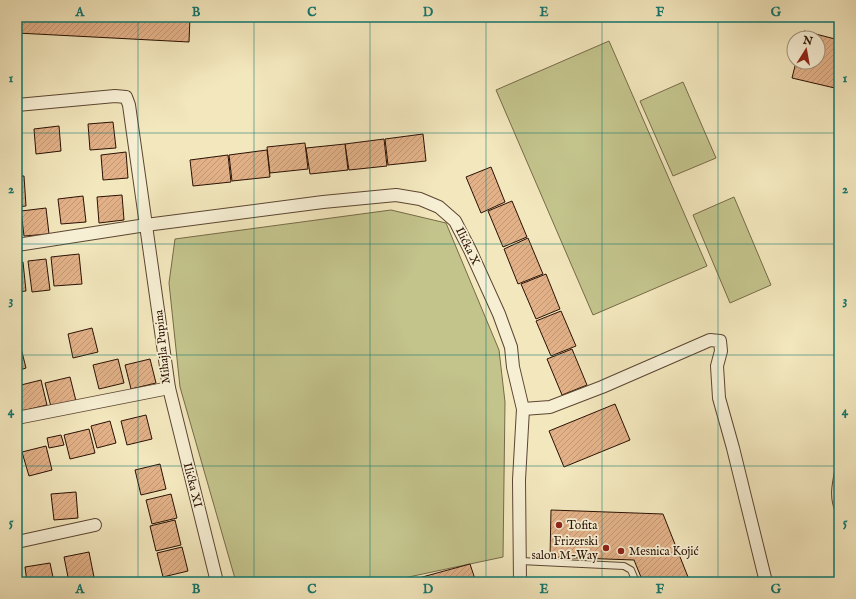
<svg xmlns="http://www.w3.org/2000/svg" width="856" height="599" viewBox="0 0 856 599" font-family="'IM FELL English',serif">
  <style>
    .green { fill: #c3c38c; stroke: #766a48 }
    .building { fill: url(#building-hatch); stroke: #2a1103 }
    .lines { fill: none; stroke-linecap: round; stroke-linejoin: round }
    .lane-casing { stroke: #5c4632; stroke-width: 8 }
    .street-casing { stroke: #5c4632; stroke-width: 14 }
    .lane { stroke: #f7efd4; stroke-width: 6 }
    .street { stroke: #f7efd4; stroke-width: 12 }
    .grid { fill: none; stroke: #0f766e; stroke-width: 1; stroke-opacity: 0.55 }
    .poi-dot { fill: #8f2418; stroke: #f7efd4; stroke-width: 1.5 }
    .labels { text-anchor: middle; stroke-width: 3.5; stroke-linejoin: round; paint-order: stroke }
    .street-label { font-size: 12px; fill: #2a1103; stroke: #f7efd4 }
    .poi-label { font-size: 12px; fill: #2a1103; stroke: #f7efd4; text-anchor: start }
    .neatline { fill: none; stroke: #0f766e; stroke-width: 1.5 }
    .grid-label { font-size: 13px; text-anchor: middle; font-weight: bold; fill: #0f766e }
  </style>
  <defs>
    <pattern id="building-hatch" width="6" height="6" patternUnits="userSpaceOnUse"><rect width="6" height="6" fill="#e2b188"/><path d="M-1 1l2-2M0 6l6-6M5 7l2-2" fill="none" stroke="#c29774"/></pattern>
  </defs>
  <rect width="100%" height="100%" fill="#f3e7bd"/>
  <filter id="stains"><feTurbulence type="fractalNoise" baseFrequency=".005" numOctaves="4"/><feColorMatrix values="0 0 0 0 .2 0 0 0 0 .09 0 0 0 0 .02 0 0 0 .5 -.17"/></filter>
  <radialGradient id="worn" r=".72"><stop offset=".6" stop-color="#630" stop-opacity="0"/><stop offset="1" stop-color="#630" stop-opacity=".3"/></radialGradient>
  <!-- green -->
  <g class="green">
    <path d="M609 41 707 266 593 315 496 90Z"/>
    <path d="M683 82 716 158 673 176 640 101Z"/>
    <path d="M734 197 771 285 730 303 693 215Z"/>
    <path d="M391 210 446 223 499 350 505 402 503 557 385 582H236L180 387 169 283 175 239Z"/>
  </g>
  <!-- building -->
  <g class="building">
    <path d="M17 17H190L189 42 17 33Z"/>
    <path d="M804 31 839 40V89L792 78 796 62H818V38H802Z"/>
    <path d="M113 122 116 148 90 150 88 124Z"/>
    <path d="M59 126 61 151 36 154 34 129Z"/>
    <path d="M423 134 426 161 388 165 385 139Z"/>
    <path d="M384 139 387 166 349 170 345 144Z"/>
    <path d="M305 143 308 169 270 173 267 147Z"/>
    <path d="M345 144 348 170 310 174 306 148Z"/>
    <path d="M267 150 270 177 232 181 229 155Z"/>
    <path d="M126 152 128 178 103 180 101 155Z"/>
    <path d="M228 155 231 182 193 186 190 160Z"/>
    <path d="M491 167 505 202 481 213 466 177Z"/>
    <path d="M17 176H24L26 206 17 207Z"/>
    <path d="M122 195 124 220 99 223 97 197Z"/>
    <path d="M83 196 86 222 61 224 58 199Z"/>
    <path d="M512 201 527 237 503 247 488 211Z"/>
    <path d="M46 208 49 234 24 236 21 211Z"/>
    <path d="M528 238 543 274 518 284 504 249Z"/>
    <path d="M79 254 82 284 54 286 51 257Z"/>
    <path d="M46 259 50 290 32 292 28 261Z"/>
    <path d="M17 262H23L26 291 17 292Z"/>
    <path d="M546 274 560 309 536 319 521 284Z"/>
    <path d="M561 311 576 346 551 356 536 321Z"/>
    <path d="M92 328 98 352 73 358 68 334Z"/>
    <path d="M20 344 26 368 17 371V345Z"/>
    <path d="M572 349 587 385 562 395 547 359Z"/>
    <path d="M118 359 124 383 99 389 93 365Z"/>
    <path d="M150 359 156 383 131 389 125 365Z"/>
    <path d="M70 377 76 401 51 407 45 383Z"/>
    <path d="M41 380 47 405 22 411 17 392V386Z"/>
    <path d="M615 404 630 440 564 467 549 431Z"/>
    <path d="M146 415 152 439 127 445 121 421Z"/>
    <path d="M110 421 116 443 97 448 91 426Z"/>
    <path d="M89 429 95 453 70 459 64 435Z"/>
    <path d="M61 435 64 445 49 448 47 438Z"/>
    <path d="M17 442 22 462 17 463Z"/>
    <path d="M46 446 52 470 29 476 22 452Z"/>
    <path d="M160 464 166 489 141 495 135 470Z"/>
    <path d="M76 492 78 518 54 520 51 494Z"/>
    <path d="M171 494 177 518 152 524 146 500Z"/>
    <path d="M551 510 663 514 690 582H643L634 560 550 557Z"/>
    <path d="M175 520 181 545 156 551 150 526Z"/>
    <path d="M182 547 188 571 163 577 157 553Z"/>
    <path d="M89 552 94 577 69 582 64 557Z"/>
    <path d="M50 563 54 582H27L25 567Z"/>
    <path d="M470 564 476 582H404Z"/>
    <path d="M17 569H18L21 582H17Z"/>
  </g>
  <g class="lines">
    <!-- lane casing -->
    <g class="lane-casing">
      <g id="lane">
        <path d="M839 467C836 482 832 497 839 511"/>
        <path d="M520 561 624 566 631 570 636 582"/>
      </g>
    </g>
    <!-- street casing -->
    <g class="street-casing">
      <g id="street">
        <path d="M17 105 115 96 126 97 129 105 169 388 217 582"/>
        <path d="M17 245 146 225 323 202 396 195 420 199 439 207 455 221 470 250 499 314 511 347 513 367 523 409 519 480 520 582"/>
        <path d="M523 409 550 407 602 387 710 340 720 341 721 351 717 366 719 398 733 448 766 582"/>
        <path d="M17 418 169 388"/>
        <path d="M17 542 95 525"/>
      </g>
    </g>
    <!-- lane -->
    <use href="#lane" class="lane"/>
    <!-- street -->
    <use href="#street" class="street"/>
  </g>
  <!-- grid -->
  <path class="grid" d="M138 17V582M254 17V582M370 17V582M486 17V582M602 17V582M718 17V582M17 133H839M17 244H839M17 355H839M17 466H839"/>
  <!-- markers -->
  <g class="poi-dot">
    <circle cx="559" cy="525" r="4"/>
    <circle cx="606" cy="548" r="4"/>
    <circle cx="621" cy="551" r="4"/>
  </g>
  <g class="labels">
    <!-- street labels -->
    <g class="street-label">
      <text transform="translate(468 246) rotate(64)" y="4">Ilićka X</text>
      <text transform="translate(162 347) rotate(-96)" y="4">Mihajla Pupina</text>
      <text transform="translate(193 485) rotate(76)" y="4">Ilićka XI</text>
    </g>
    <!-- poi labels -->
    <g class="poi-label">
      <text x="567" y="529">Tofita</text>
      <text x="598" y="545" text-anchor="end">Frizerski<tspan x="598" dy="14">salon M-Way</tspan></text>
      <text x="629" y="555">Mesnica Kojić</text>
    </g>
  </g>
  <!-- margin -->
  <rect width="856" height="599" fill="none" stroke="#f3e7bd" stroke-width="44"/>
  <!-- north arrow -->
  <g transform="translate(806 50) rotate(11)"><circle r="19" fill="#f7efd4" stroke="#a59680"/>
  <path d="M0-3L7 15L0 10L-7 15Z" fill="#8f2418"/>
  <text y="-6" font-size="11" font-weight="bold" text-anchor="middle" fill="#2a1103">N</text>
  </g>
  <rect x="22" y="22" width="812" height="555" class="neatline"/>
  <g class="grid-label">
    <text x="80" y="16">A</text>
    <text x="196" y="16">B</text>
    <text x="312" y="16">C</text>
    <text x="428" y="16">D</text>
    <text x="544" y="16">E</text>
    <text x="660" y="16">F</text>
    <text x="776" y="16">G</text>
    <text x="11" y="82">1</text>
    <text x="845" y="82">1</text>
    <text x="11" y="193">2</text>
    <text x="845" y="193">2</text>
    <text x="11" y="304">3</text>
    <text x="845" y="304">3</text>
    <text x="11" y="415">4</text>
    <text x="845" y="415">4</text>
    <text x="11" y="526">5</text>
    <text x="845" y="526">5</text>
    <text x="80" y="593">A</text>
    <text x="196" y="593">B</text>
    <text x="312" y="593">C</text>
    <text x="428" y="593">D</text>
    <text x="544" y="593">E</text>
    <text x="660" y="593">F</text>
    <text x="776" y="593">G</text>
  </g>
  <rect width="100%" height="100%" filter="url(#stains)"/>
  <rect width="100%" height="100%" fill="url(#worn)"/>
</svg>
